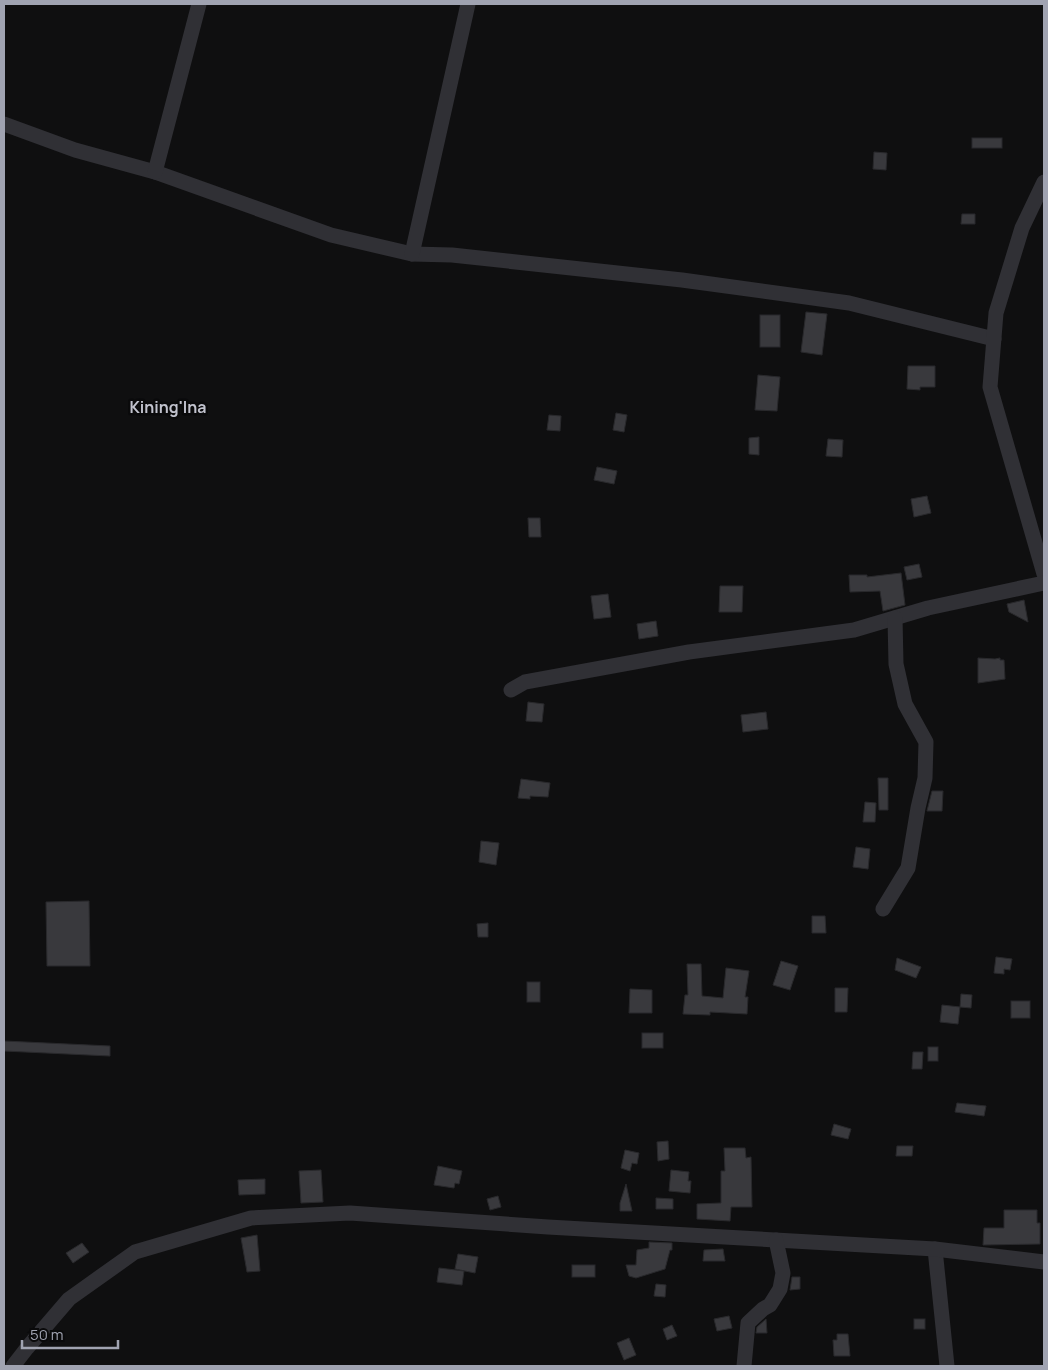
<svg xmlns="http://www.w3.org/2000/svg" width="1048" height="1370" viewBox="0 0 1048 1370" font-family="Manrope,sans-serif">
  <style>
    .building { fill: #39393d; stroke: #29292c }
    .lines { fill: none; stroke-linecap: round; stroke-linejoin: round }
    .minor { stroke: #303035; stroke-width: 15 }
    .labels { text-anchor: middle; stroke-width: 5; stroke-linejoin: round; paint-order: stroke }
    .quarter-label { font-size: 16px; font-weight: bold; fill: #c1c2cd; stroke: #0a0a0b }
  </style>
  <rect width="100%" height="100%" fill="#0f0f10"/>
  <!-- building -->
  <g class="building">
    <rect x="972" y="138" width="30" height="10"/>
    <path d="M874 152 887 153 886 170 873 169Z"/>
    <path d="M962 214H975V224H961Z"/>
    <path d="M806 312 827 314 822 355 801 352Z"/>
    <rect x="760" y="315" width="20" height="32"/>
    <path d="M908 366H935V387H920V390L907 389Z"/>
    <path d="M758 375 780 377 777 411 755 410Z"/>
    <path d="M616 413 627 415 624 432 613 430Z"/>
    <path d="M549 415 561 416 560 431 547 430Z"/>
    <path d="M759 437V455L749 454V438Z"/>
    <path d="M828 439 843 440 842 457 826 456Z"/>
    <path d="M597 467 617 471 614 484 594 480Z"/>
    <path d="M927 496 931 513 914 517 911 499Z"/>
    <path d="M528 518H540L541 537H529Z"/>
    <path d="M919 564 922 577 907 580 904 567Z"/>
    <path d="M901 573 905 605 883 611 880 591 850 592 849 575H867V577Z"/>
    <path d="M720 586H743L742 612H719Z"/>
    <path d="M608 594 611 617 594 619 591 596Z"/>
    <path d="M1024 600 1028 622 1009 612 1007 604Z"/>
    <path d="M656 621 658 636 639 639 637 624Z"/>
    <path d="M978 658 995 659 1000 658V660H1004L1005 679 978 683Z"/>
    <path d="M528 702 544 704 542 722 526 721Z"/>
    <path d="M766 712 768 729 743 732 741 715Z"/>
    <path d="M878 778H888V810H879Z"/>
    <path d="M521 779 550 783 548 797 530 796V799L518 798Z"/>
    <path d="M932 791H943L942 811H927Z"/>
    <path d="M865 802 876 803 875 822H863Z"/>
    <path d="M481 841 499 843 496 865 479 862Z"/>
    <path d="M856 847 870 849 868 869 853 867Z"/>
    <path d="M89 901 90 966H47L46 902Z"/>
    <path d="M812 916H825L826 933H812Z"/>
    <path d="M488 923V937H478L477 924Z"/>
    <path d="M996 957 1012 959 1010 970 1004 969V974L994 973Z"/>
    <path d="M897 958 921 967 916 978 895 970Z"/>
    <path d="M781 961 798 966 790 990 773 985Z"/>
    <path d="M687 964H701L702 996 723 998 726 968 749 971 745 997H748L747 1014 710 1012V1015L683 1014 685 995H688Z"/>
    <rect x="527" y="982" width="13" height="20"/>
    <path d="M835 988H848L847 1012H835Z"/>
    <path d="M630 989 652 990V1013H629Z"/>
    <path d="M961 994 972 995 971 1008 960 1007Z"/>
    <rect x="1011" y="1001" width="19" height="17"/>
    <path d="M942 1005 960 1007 958 1024 940 1022Z"/>
    <rect x="642" y="1033" width="21" height="15"/>
    <path d="M4 1041 110 1046V1056L4 1051Z"/>
    <rect x="928" y="1047" width="10" height="14"/>
    <path d="M913 1052H923L922 1069H912Z"/>
    <path d="M957 1103 986 1106 984 1116 955 1112Z"/>
    <path d="M834 1124 851 1129 848 1139 831 1135Z"/>
    <path d="M668 1141 669 1159 658 1161 657 1142Z"/>
    <path d="M897 1146H913L912 1156H896Z"/>
    <path d="M724 1148H745L746 1158 751 1157 752 1207H731L730 1221 697 1219V1204L721 1203V1171H725Z"/>
    <path d="M625 1150 639 1153 637 1164 632 1163 630 1171 621 1168Z"/>
    <path d="M438 1166 462 1171 459 1184 455 1183 454 1188 434 1185Z"/>
    <path d="M321 1170 323 1202 301 1203 299 1171Z"/>
    <path d="M671 1170 689 1172 688 1181H691L690 1193 669 1191Z"/>
    <path d="M265 1179V1194L239 1195 238 1180Z"/>
    <path d="M626 1184 632 1211H620V1203Z"/>
    <path d="M498 1196 501 1207 490 1210 487 1199Z"/>
    <path d="M656 1198 673 1199V1209H656Z"/>
    <path d="M1004 1210H1037V1223H1040V1244L983 1245 984 1228H1004Z"/>
    <path d="M257 1235 260 1271 247 1272 241 1238Z"/>
    <path d="M649 1242 672 1243V1250H670L665 1269 636 1278 629 1276 626 1265H636L637 1250 649 1248Z"/>
    <path d="M82 1243 89 1252 73 1263 66 1253Z"/>
    <path d="M723 1249 725 1261H703L704 1250Z"/>
    <path d="M458 1254 478 1257 475 1273 455 1269Z"/>
    <rect x="572" y="1265" width="23" height="12"/>
    <path d="M439 1268 464 1271 462 1285 437 1282Z"/>
    <path d="M792 1277H800V1289L790 1290Z"/>
    <path d="M656 1284 666 1285 665 1297 654 1296Z"/>
    <path d="M729 1316 732 1328 717 1331 714 1319Z"/>
    <path d="M766 1319 767 1333H756L757 1327Z"/>
    <rect x="914" y="1319" width="11" height="10"/>
    <path d="M672 1325 677 1336 667 1340 663 1329Z"/>
    <path d="M837 1334H848L850 1356H834L833 1340H837Z"/>
    <path d="M629 1338 636 1355 624 1360 617 1343Z"/>
  </g>
  <g class="lines">
    <!-- minor -->
    <g class="minor">
      <path d="M4 124 75 150 155 172 331 235 412 254 452 255 682 280 849 303 994 339"/>
      <path d="M155 172 199 4"/>
      <path d="M1044 182 1022 228 996 313 990 387 1044 574"/>
      <path d="M412 254 468 4"/>
      <path d="M511 690 525 682 689 652 854 630 928 608 1044 583"/>
      <path d="M883 909 908 868 918 808 925 778 926 742 905 704 896 664 895 618"/>
      <path d="M935 1249 947 1366"/>
      <path d="M13 1366 27 1348 69 1299 135 1252 251 1218 350 1213 548 1227 935 1249 1044 1262"/>
      <path d="M744 1366 748 1323 763 1309 770 1305 780 1289 783 1273 776 1240"/>
    </g>
  </g>
  <g class="labels">
    <!-- quarter labels -->
    <g class="quarter-label">
      <text x="168" y="413">Kining'Ina</text>
    </g>
  </g>
  <!-- border -->
  <rect width="1048" height="1370" fill="none" stroke="#a0a3b1" stroke-width="10"/>
  <!-- scale -->
  <path d="M22 1340v8h96v-8" fill="none" stroke="#a0a3b1" stroke-width="2.5"/>
  <text x="30" y="1340" font-size="15" fill="#a0a3b1" stroke="#0a0a0b" stroke-width="4" paint-order="stroke">50 m</text>
</svg>
